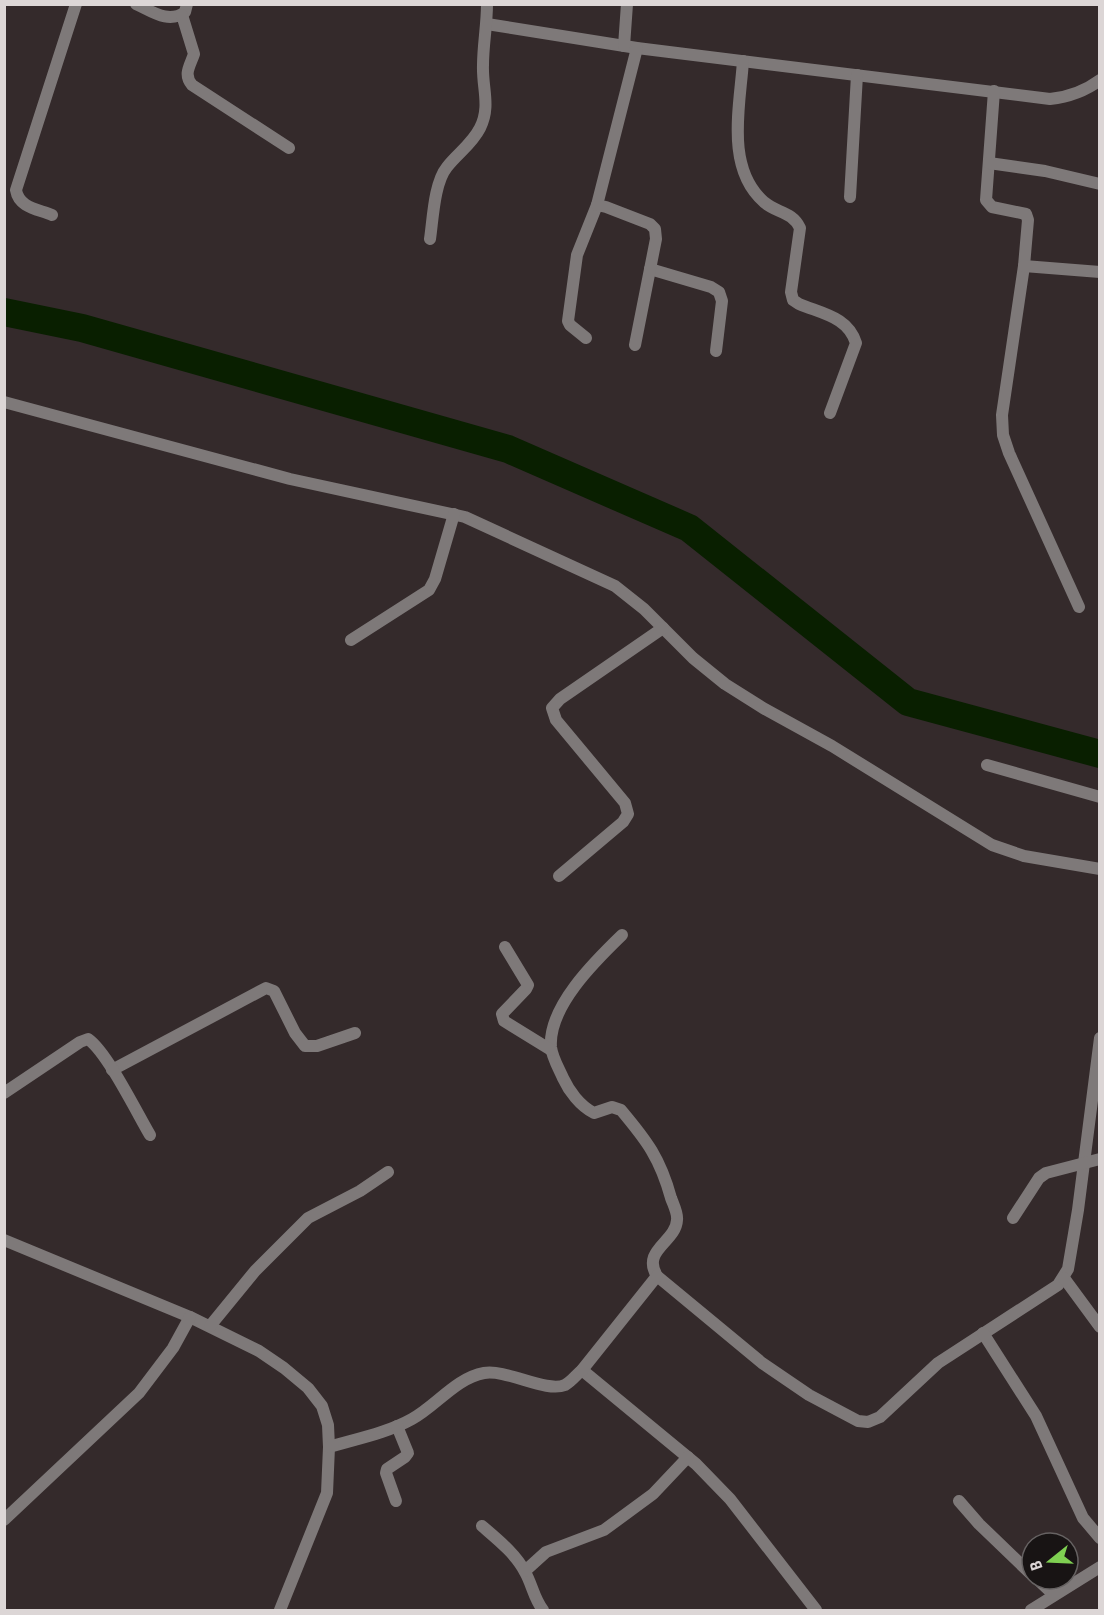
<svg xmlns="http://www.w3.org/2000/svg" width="1104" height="1615" viewBox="0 0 1104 1615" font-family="'Roboto Condensed',sans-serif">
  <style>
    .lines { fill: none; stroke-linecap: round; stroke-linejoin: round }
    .river { stroke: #091f00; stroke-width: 28 }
    .street { stroke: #7e7979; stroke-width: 12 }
  </style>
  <rect width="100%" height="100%" fill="#342a2b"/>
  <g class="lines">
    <!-- river -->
    <path class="river" d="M4 312 82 328 508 449 689 528 908 702 1100 754"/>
    <!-- street -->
    <g class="street">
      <path d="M136 4C153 12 169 24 185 12L187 4"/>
      <path d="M182 15 194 54C190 66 183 74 192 85L289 148"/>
      <path d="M487 24 637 48 1050 99C1069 97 1084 92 1100 80"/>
      <path d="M624 46 627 4"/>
      <path d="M743 61C740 106 725 168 764 202 776 213 792 211 800 228L791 292 793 300 799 304C823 314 848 317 856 343L830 413"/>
      <path d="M994 91 986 200 992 207 1026 214 1028 220 1024 266 1002 415 1003 435 1009 453 1079 607"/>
      <path d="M989 163 1045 171 1100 184"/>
      <path d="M850 197 857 75"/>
      <path d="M52 215C38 209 19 208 16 190L76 4"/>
      <path d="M430 239C433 219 434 183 447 167 458 153 472 144 480 128 491 106 482 88 483 65 483 45 487 25 487 4"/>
      <path d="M1024 266 1100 272"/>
      <path d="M650 269 711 287 719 292 722 301 716 351"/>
      <path d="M586 338 570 325 568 321 577 255 597 205"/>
      <path d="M635 345 656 239 655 229 650 224 606 207 597 205 637 48"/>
      <path d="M4 402 290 479 465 517 615 586 644 609 693 658 725 684 763 708 832 746 992 845 1024 856 1100 869"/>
      <path d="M351 640 429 590 435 579 454 514"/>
      <path d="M987 765 1100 797"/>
      <path d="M559 876 623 822 628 814 625 803 556 720 552 708 560 699 663 628"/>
      <path d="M622 935C595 961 548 1007 551 1047 552 1057 559 1069 563 1078 569 1091 580 1106 594 1113L612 1107 621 1110C647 1141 660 1158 671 1198 673 1204 678 1213 677 1220 676 1242 641 1250 657 1276L762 1363 809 1395 858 1421 868 1422 880 1417 938 1363 1058 1285 1068 1269 1078 1210 1100 1038"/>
      <path d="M505 947 528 985 526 989 502 1014 504 1021 551 1050"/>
      <path d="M112 1070 266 988 274 991 295 1033 305 1046H317L355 1033"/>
      <path d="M4 1093 80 1042 88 1039C107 1052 137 1113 150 1135"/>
      <path d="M1013 1218 1039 1178 1046 1173 1100 1159"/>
      <path d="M4 1240 190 1317 259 1351 284 1368 308 1388 322 1406 328 1425 329 1447 327 1493 280 1610"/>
      <path d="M1064 1278 1100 1327"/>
      <path d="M210 1326 255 1271 308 1218 360 1191 388 1172"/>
      <path d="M983 1333 1036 1416 1083 1518 1100 1538"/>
      <path d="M582 1370 696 1464 730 1499 816 1610"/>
      <path d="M329 1447C356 1439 387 1433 412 1419 436 1406 456 1378 484 1373 507 1369 546 1393 565 1385 572 1381 576 1375 582 1370L657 1276"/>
      <path d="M396 1501 386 1473 387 1469 405 1457 408 1453 397 1426"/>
      <path d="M959 1501 979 1524 1032 1575"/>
      <path d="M4 1520 139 1393 173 1348 190 1317"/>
      <path d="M482 1526C497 1539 516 1554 525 1572 532 1584 534 1599 543 1610"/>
      <path d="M525 1571 546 1552 604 1530 653 1494 688 1457"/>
      <path d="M1037 1579 1054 1595"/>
      <path d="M1031 1610 1100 1567"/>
    </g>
  </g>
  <!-- border -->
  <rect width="1104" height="1615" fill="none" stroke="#dcd6d6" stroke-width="12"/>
  <!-- north arrow -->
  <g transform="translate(1050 1561) rotate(252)"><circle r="28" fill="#181414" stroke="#666262" stroke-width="1.5"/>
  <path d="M0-4.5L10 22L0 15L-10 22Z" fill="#7fd052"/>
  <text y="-9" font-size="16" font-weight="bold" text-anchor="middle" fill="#dcd6d6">B</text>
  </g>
</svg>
